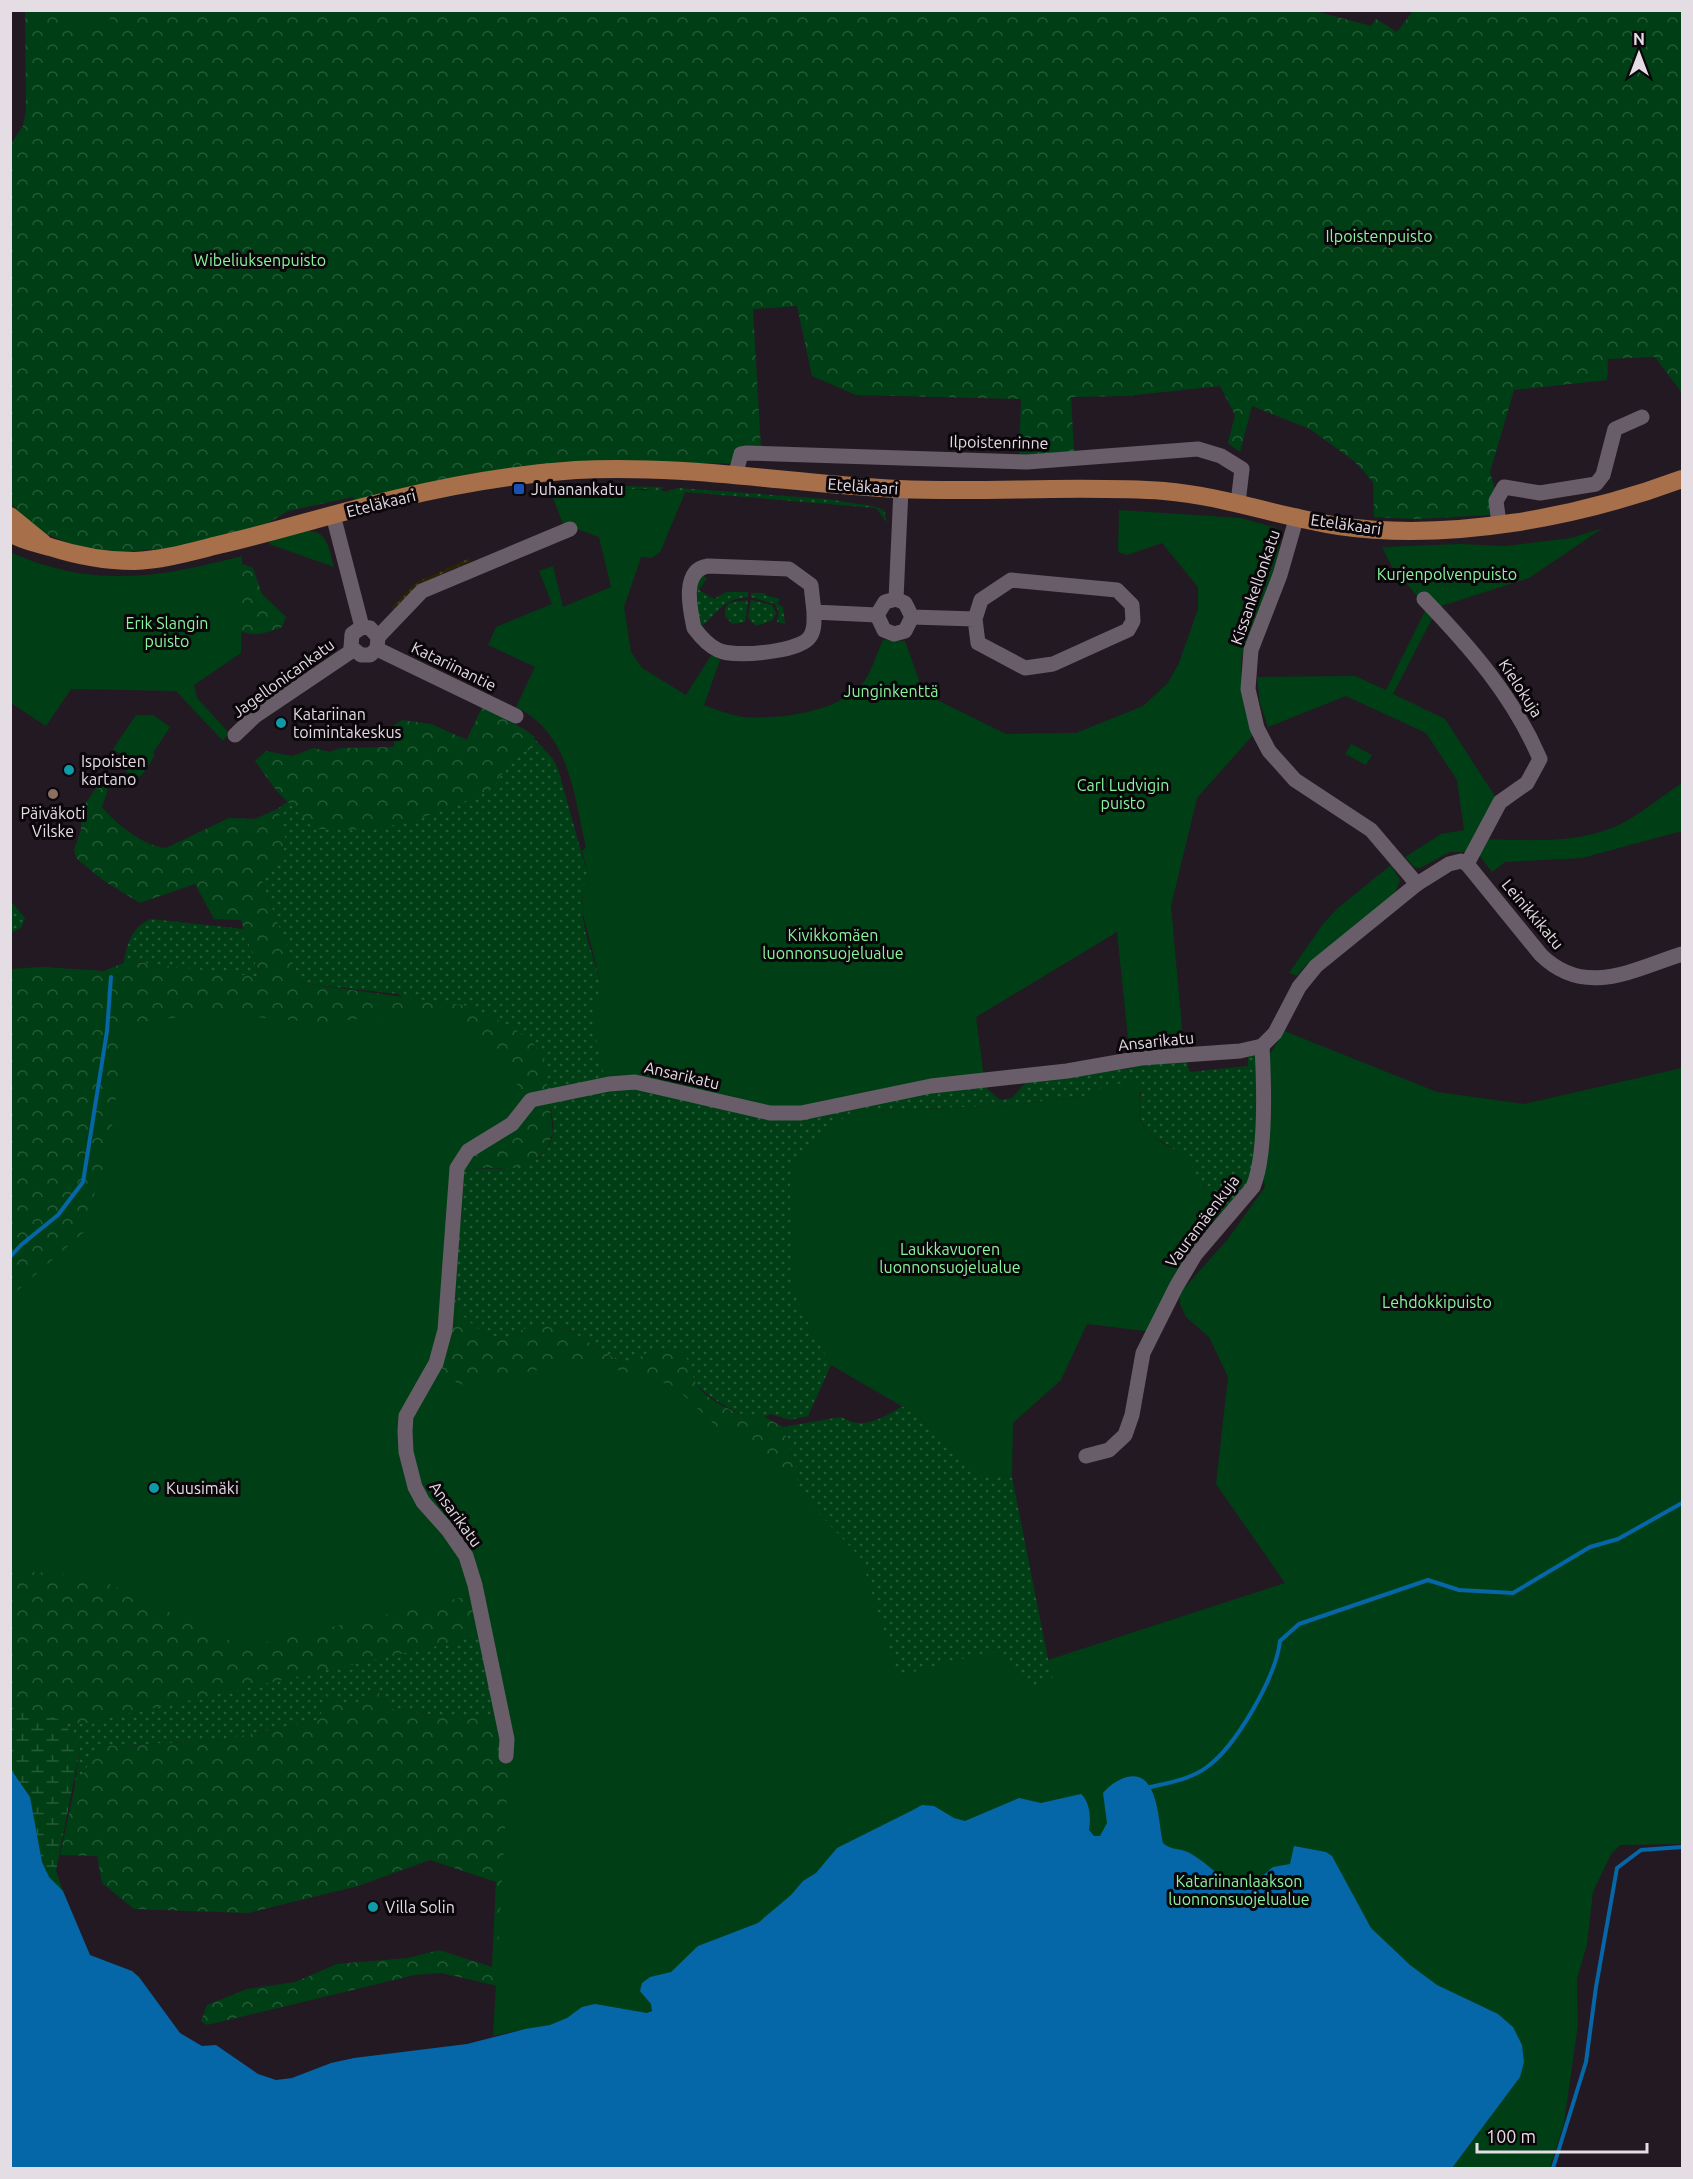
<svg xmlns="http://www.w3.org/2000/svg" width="1693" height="2179" viewBox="0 0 1693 2179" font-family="Ubuntu,sans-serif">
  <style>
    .grass { fill: url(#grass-dots) }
    .forest { fill: url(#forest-crowns) }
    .wetland { fill: url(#wetland-marsh) }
    .sand { fill: url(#sand-dots) }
    .park { fill: #003f15 }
    .water { fill: #0567a7 }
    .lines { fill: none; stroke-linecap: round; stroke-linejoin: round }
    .stream { stroke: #0567a7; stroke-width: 4 }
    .minor { stroke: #695d6a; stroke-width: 15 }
    .major { stroke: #a7704a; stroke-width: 18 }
    .transit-dot { fill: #1a4fb4; stroke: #0a060a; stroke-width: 2 }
    .culture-dot { fill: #0f9aa8; stroke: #0a060a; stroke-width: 2 }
    .education-dot { fill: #8d6e63; stroke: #0a060a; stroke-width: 2 }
    .labels { text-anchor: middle; stroke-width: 6; stroke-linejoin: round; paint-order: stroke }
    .park-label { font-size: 16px; fill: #89f69d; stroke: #0a060a }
    .street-label { font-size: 16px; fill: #e4dde4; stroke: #0a060a }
    .poi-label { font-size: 16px; fill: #e4dde4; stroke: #0a060a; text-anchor: start }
  </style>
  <defs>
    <pattern id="grass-dots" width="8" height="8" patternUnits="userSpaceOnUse" patternTransform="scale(1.5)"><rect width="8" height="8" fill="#003f15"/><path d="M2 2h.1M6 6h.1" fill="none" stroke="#255a37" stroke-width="1.8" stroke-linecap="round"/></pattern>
    <pattern id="forest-crowns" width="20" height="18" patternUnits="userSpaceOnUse" patternTransform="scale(1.5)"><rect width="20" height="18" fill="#003f15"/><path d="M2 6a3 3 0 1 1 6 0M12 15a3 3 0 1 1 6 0" fill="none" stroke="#255a37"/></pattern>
    <pattern id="wetland-marsh" width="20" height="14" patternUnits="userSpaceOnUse" patternTransform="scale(1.5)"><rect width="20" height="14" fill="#003f15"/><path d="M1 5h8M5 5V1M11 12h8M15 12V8" fill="none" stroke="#255a37"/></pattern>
    <pattern id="sand-dots" width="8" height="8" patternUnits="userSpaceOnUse" patternTransform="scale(1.5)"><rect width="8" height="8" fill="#2c2303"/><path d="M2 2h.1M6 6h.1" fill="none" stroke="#4a4228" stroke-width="1.8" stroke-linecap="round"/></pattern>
  </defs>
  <rect width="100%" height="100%" fill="#231923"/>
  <!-- grass -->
  <g class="grass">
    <path d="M586 485 663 487 650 521 647 489 570 490 565 509 557 488Z"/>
    <path d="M679 488 826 499 873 506 884 510 887 523 876 508 685 492 660 552 651 551 661 508 669 490Z"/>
    <path d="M701 575 707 578 699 590 714 599 726 592H748V597C722 599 720 611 702 626 696 609 692 591 701 575Z"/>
    <path d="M751 593H765V595L780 599 777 604 783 607 785 624 777 622 779 612 775 604 751 597Z"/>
    <path d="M748 600 745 622 732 624 725 616V608L729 603Z"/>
    <path d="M751 600 772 605 776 613 773 620 756 626 748 618Z"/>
    <path d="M482 708 527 731 553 759 558 769 588 876C572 909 592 950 601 983L600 993 928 1090 984 1086 1000 1100 1012 1098 1028 1080 1126 1069 1146 1063 1186 1061 1190 1072 1248 1066V1057L1258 1053C1259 1080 1260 1165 1247 1186 1238 1201 1224 1216 1213 1230L1219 1202 1216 1192C1196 1183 1191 1165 1176 1151 1165 1141 1151 1139 1143 1125 1137 1115 1140 1103 1141 1092L1094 1090 1084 1096 1015 1105 852 1112 819 1137 794 1164 803 1313 831 1365 808 1416 790 1420 771 1414 757 1420C711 1404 694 1384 663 1349L624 1364C582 1340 555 1307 506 1338L486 1335 474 1326 462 1315 450 1286 457 1168C490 1167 546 1178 553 1133 555 1122 549 1106 547 1095L398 994 300 983 262 881C286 850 292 847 277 809L288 802 296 811 454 766Z"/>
    <path d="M10 900 25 918 21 928 11 933Z"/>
    <path d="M151 919 244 929 260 978 129 961 124 963C126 945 133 925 151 919Z"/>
    <path d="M903 1406 917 1415 978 1474 1012 1477 1048 1659 1091 1745 535 1715 456 1718 392 1709 378 1692 346 1708 327 1695 319 1720 215 1741 99 1746 74 1790 80 1749 63 1721 82 1724 797 1471 783 1427 841 1417C864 1431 882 1418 903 1406Z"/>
  </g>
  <!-- forest -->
  <g class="forest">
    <path d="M1311 10 1371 26 1376 19 1397 32 1413 11H1682V393L1655 357 1608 359 1607 380 1514 390 1490 472 1495 489 1490 515 1415 519 1374 517 1373 482 1354 461 1310 429 1252 406 1240 452 1228 443 1235 415 1220 386 1126 396 1071 397 1074 453 1019 455 1021 399 856 395 812 376 797 306 753 309 761 449 732 463 685 464 355 502 353 497 288 511 261 527 170 548 122 552 78 547 39 531 11 504 10 145 23 126 26 111 25 11Z"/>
    <path d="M242 564 253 568 262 594 286 617 282 627C268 632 256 638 241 631L221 568Z"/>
    <path d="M482 708 517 725 535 737 529 750C500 758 507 779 488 790 462 804 413 823 384 827 361 831 337 829 314 829L276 790 255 761 266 751 292 756 314 748 329 752 341 748 394 747V725L402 720 431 724 467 740Z"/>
    <path d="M105 775 110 783 102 807C116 824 143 846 166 848L229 818 255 819 277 809C292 847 286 850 262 881L300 983 470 1006 515 1029 532 1042 543 1056 553 1132 547 1150 532 1163 514 1168H457L450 1286 462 1315 474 1326 486 1335 506 1338C555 1307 582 1341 624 1364 638 1358 657 1346 673 1348 690 1350 690 1373 697 1385 705 1400 749 1422 765 1417L783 1427 797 1471 802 1518 451 1643 82 1724 11 1714V969L41 967 104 971 128 961 260 977 241 920 214 919 195 884 140 903 104 881 76 858 74 850 81 830V810Z"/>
    <path d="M378 1692 392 1709 456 1718 535 1715 515 1990 441 1973 415 1975 207 2025 201 2021 207 2005 247 1989 295 1982 337 1964 408 1958 439 1950 492 1967 496 1882 430 1860 358 1886 248 1913 134 1909 102 1883 97 1856 60 1855 74 1790 99 1746 215 1741 319 1720 327 1694 346 1708Z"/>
  </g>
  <!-- wetland -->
  <path class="wetland" d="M10 1702 63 1721 80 1749 56 1871 63 1891 37 1894 11 1865Z"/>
  <!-- sand -->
  <path class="sand" d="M470 558 471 561 417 585 394 609 392 607 415 583Z"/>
  <!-- park -->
  <g class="park">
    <path d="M63 11H111L108 31 73 27Z"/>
    <path d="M616 489 685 492 660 552 652 558 641 557 624 607 631 652 642 668 686 695 712 654 720 660 704 705C717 710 730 715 743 717 779 720 840 712 864 682 872 670 877 653 883 640L905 641 920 683 933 698 1006 734 1076 733 1143 706 1168 683 1179 663 1198 609V587L1162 543 1127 555 1118 552 1119 510 1240 518 1277 528C1292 547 1246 631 1242 658 1238 685 1246 709 1253 735L1197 798 1171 906 1184 1049 1135 1052 1128 1038 1117 932 976 1017 984 1078 785 1110 605 1081 592 1019C592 1006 600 996 601 983L582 911 583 888 588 876 582 850 586 848C574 796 570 733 516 707L535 667 488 645 496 627 552 604 539 571 553 566 563 607 611 587 599 537 563 524 550 491Z"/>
    <path d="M1603 528 1529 578 1438 607 1423 592 1417 596 1392 567 1382 547 1460 544 1505 546 1571 538Z"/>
    <path d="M307 531C328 530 329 550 334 567L269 544 271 540Z"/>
    <path d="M10 552C93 589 158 578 242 556L241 653 194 685 197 698 229 733 223 741 176 691 71 689 46 726 11 703Z"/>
    <path d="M1427 607 1434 615 1393 694 1445 719 1498 801 1467 852H1450L1420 868 1414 867 1405 857 1441 834 1464 830 1457 780 1426 733 1346 696 1268 727 1260 703 1257 677 1355 676 1386 690Z"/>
    <path d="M136 715H153L170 727 153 753 155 755 142 775 136 778 116 764 122 755 113 749Z"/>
    <path d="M1351 744 1372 755 1366 765 1345 754Z"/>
    <path d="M1682 783V831L1582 858 1505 862 1492 872 1477 852 1483 839C1526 840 1572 844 1612 828 1637 818 1660 797 1682 783Z"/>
    <path d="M1391 865 1400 880 1395 894 1306 965 1297 976 1289 973 1323 924 1338 908Z"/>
    <path d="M207 1013 324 1023 410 1013 457 1017 470 1023 489 1042 515 1082 531 1100 462 1158 436 1363 459 1385 586 1361 674 1386 721 1431 739 1429 861 1558 898 1676 992 1651 1035 1686 1053 1679 1048 1660 1285 1583 1216 1484 1228 1377 1209 1337 1186 1317 1180 1304V1293L1227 1240 1265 1187 1261 1167 1268 1057 1284 1031 1437 1092 1524 1104 1682 1068V1844L1620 1845 1611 1854 1593 1892 1587 1944 1577 1979 1578 2025 1564 2123 1550 2168H600L525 2029 493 2036 510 1745 481 1593 244 1647 94 1577 11 1570 10 1297 92 1225C86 1207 96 1193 101 1176 116 1127 118 1075 122 1025Z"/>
    <path d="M1130 1081 1138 1085C1143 1097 1136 1110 1141 1122 1151 1142 1174 1145 1188 1161 1198 1174 1199 1185 1216 1191 1227 1233 1175 1297 1153 1332L1087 1324 1061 1380 1013 1423 1012 1477 978 1475 917 1415 831 1365 803 1313 793 1287 790 1183 794 1164 819 1137 852 1112 1015 1105 1084 1096 1094 1090Z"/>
  </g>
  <!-- water -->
  <path class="water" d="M10 1768 30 1797 42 1862 49 1877 63 1891 90 1955 132 1971 139 1977 180 2033 202 2046 216 2045 258 2074 276 2080 292 2078 331 2063 354 2058 467 2044 525 2029 550 2025 567 2018 582 2007 595 2004 647 2013 652 2011 651 2004 640 1991 642 1983 650 1977 671 1972 698 1946 758 1923 791 1895 803 1881 816 1873 837 1848 911 1811 922 1805 934 1806 954 1818 965 1821 1019 1798 1041 1803 1081 1794C1090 1802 1091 1818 1089 1830L1094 1836H1100L1107 1823 1103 1793C1110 1785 1117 1780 1127 1777 1159 1769 1158 1823 1163 1843 1171 1850 1176 1848 1185 1851 1204 1858 1228 1887 1245 1891L1273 1867 1290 1864 1294 1846 1326 1852 1332 1856 1371 1928 1410 1965 1437 1985 1498 2014 1513 2027 1522 2045 1524 2062 1520 2077 1452 2168H11Z"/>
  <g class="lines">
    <!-- stream -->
    <g class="stream">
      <path d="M10 1257 21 1245 58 1215 83 1182 107 1031 111 977"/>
      <path d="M1150 1787C1169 1783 1191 1779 1207 1767 1236 1746 1276 1677 1280 1641L1299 1624 1428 1580 1459 1590 1513 1593 1590 1547 1618 1539 1682 1503"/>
      <path d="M1553 2168 1586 2062 1596 1987 1617 1868 1641 1850 1682 1847"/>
    </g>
    <!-- minor -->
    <g class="minor">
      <path d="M735 476 741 454 747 453 1027 462 1198 449 1221 456 1242 469 1238 503"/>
      <path d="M333 515 362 627 352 634 351 647 361 655H370L377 649 378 637 370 628 362 627"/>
      <path d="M1297 516 1280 575 1251 650 1248 689 1257 728 1269 751 1295 780 1371 830 1417 884"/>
      <path d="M1499 523 1496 501 1504 487 1540 493 1596 484 1603 475 1615 429 1642 417"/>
      <path d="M896 599 905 603 912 617 975 619 978 643 1025 668 1053 664 1128 630 1133 621 1132 605 1117 590 1011 580 981 600 975 619"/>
      <path d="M896 599 901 489"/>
      <path d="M1424 599C1471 648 1513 696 1540 759L1527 783 1500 802 1467 864"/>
      <path d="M814 612C814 622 815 632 808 639 795 652 734 658 718 650 709 646 700 636 694 628 690 609 681 570 708 566L789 569 811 585 814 612 877 615 885 602 896 599"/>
      <path d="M877 615 884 630 894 634 905 631 912 617"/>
      <path d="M378 637 422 591 570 529"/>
      <path d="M377 649 516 716"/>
      <path d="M235 735 255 716 353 650"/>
      <path d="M1467 864 1541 955C1585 998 1632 970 1682 954"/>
      <path d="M1086 1456 1109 1450 1125 1435 1132 1415 1143 1353 1176 1287 1195 1255 1253 1187C1267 1154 1264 1083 1262 1046"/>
      <path d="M506 1756 507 1739 475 1585 466 1556 448 1530 423 1502 415 1487 406 1452 405 1431 406 1416 436 1363 445 1330 457 1168 468 1151 512 1124 531 1100 609 1084 635 1082 770 1113H801L931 1086 1067 1071 1141 1058 1240 1051 1262 1046 1275 1033 1299 987 1316 966 1417 884 1449 864 1461 861 1467 864"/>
    </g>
    <!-- major -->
    <g class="major">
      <path d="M10 516 43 543"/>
      <path d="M10 533C23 541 36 543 50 547 78 556 104 561 134 561 162 560 190 552 218 545 279 531 338 512 399 498 457 484 516 474 576 470 684 464 792 484 899 489 987 493 1076 485 1164 491 1224 496 1280 517 1339 526 1449 542 1580 517 1682 479"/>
    </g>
  </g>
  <!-- markers -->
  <rect class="transit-dot" x="513" y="483" width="12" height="12" rx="3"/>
  <g class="culture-dot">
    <circle cx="281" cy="723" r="6"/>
    <circle cx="69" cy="770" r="6"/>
    <circle cx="154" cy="1488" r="6"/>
    <circle cx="373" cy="1907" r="6"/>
  </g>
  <circle class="education-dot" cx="53" cy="794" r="6"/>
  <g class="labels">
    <!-- park labels -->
    <g class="park-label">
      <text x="1379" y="242">Ilpoistenpuisto</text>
      <text x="260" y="266">Wibeliuksenpuisto</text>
      <text x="1447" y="580">Kurjenpolvenpuisto</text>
      <text x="167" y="629">Erik Slangin<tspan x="167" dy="18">puisto</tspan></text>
      <text x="891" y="697">Junginkenttä</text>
      <text x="1123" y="791">Carl Ludvigin<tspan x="1123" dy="18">puisto</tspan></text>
      <text x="833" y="941">Kivikkomäen<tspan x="833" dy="18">luonnonsuojelualue</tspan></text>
      <text x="950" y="1255">Laukkavuoren<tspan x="950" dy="18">luonnonsuojelualue</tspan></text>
      <text x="1437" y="1308">Lehdokkipuisto</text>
      <text x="1239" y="1887">Katariinanlaakson<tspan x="1239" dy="18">luonnonsuojelualue</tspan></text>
    </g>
    <!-- street labels -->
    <g class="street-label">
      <text transform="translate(999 442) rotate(1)" y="6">Ilpoistenrinne</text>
      <text transform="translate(863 486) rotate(4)" y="6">Eteläkaari</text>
      <text transform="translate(381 503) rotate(-14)" y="6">Eteläkaari</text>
      <text transform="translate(1346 524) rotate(8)" y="6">Eteläkaari</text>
      <text transform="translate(1255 587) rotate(-71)" y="6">Kissankellonkatu</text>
      <text transform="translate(454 666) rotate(26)" y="6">Katariinantie</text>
      <text transform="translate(283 678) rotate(-36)" y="6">Jagellonicankatu</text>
      <text transform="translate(1521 688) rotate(57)" y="6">Kielokuja</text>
      <text transform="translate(1533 914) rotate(50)" y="6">Leinikkikatu</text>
      <text transform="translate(1156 1041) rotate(-6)" y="6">Ansarikatu</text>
      <text transform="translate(682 1075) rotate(13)" y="6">Ansarikatu</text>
      <text transform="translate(1202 1221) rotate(-53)" y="6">Vauramäenkuja</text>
      <text transform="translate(456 1514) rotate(54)" y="6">Ansarikatu</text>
    </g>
    <!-- poi labels -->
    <g class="poi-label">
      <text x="531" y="495">Juhanankatu</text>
      <text x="293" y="720">Katariinan<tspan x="293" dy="18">toimintakeskus</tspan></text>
      <text x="81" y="767">Ispoisten<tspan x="81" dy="18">kartano</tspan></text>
      <text x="53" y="819" text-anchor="middle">Päiväkoti<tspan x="53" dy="18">Vilske</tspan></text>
      <text x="166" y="1494">Kuusimäki</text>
      <text x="385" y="1913">Villa Solin</text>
    </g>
  </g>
  <!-- border -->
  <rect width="1693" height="2179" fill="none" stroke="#e4dde4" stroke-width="24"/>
  <!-- north arrow -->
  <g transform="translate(1639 54)" stroke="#0a060a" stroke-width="4.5" paint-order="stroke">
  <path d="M0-4.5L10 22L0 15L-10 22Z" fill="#e4dde4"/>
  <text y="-9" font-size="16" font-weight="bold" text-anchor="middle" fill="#e4dde4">N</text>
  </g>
  <!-- scale -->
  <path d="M1477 2143v9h170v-9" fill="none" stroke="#e4dde4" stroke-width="3"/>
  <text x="1486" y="2143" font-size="18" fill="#e4dde4" stroke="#0a060a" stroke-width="4.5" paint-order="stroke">100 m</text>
</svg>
